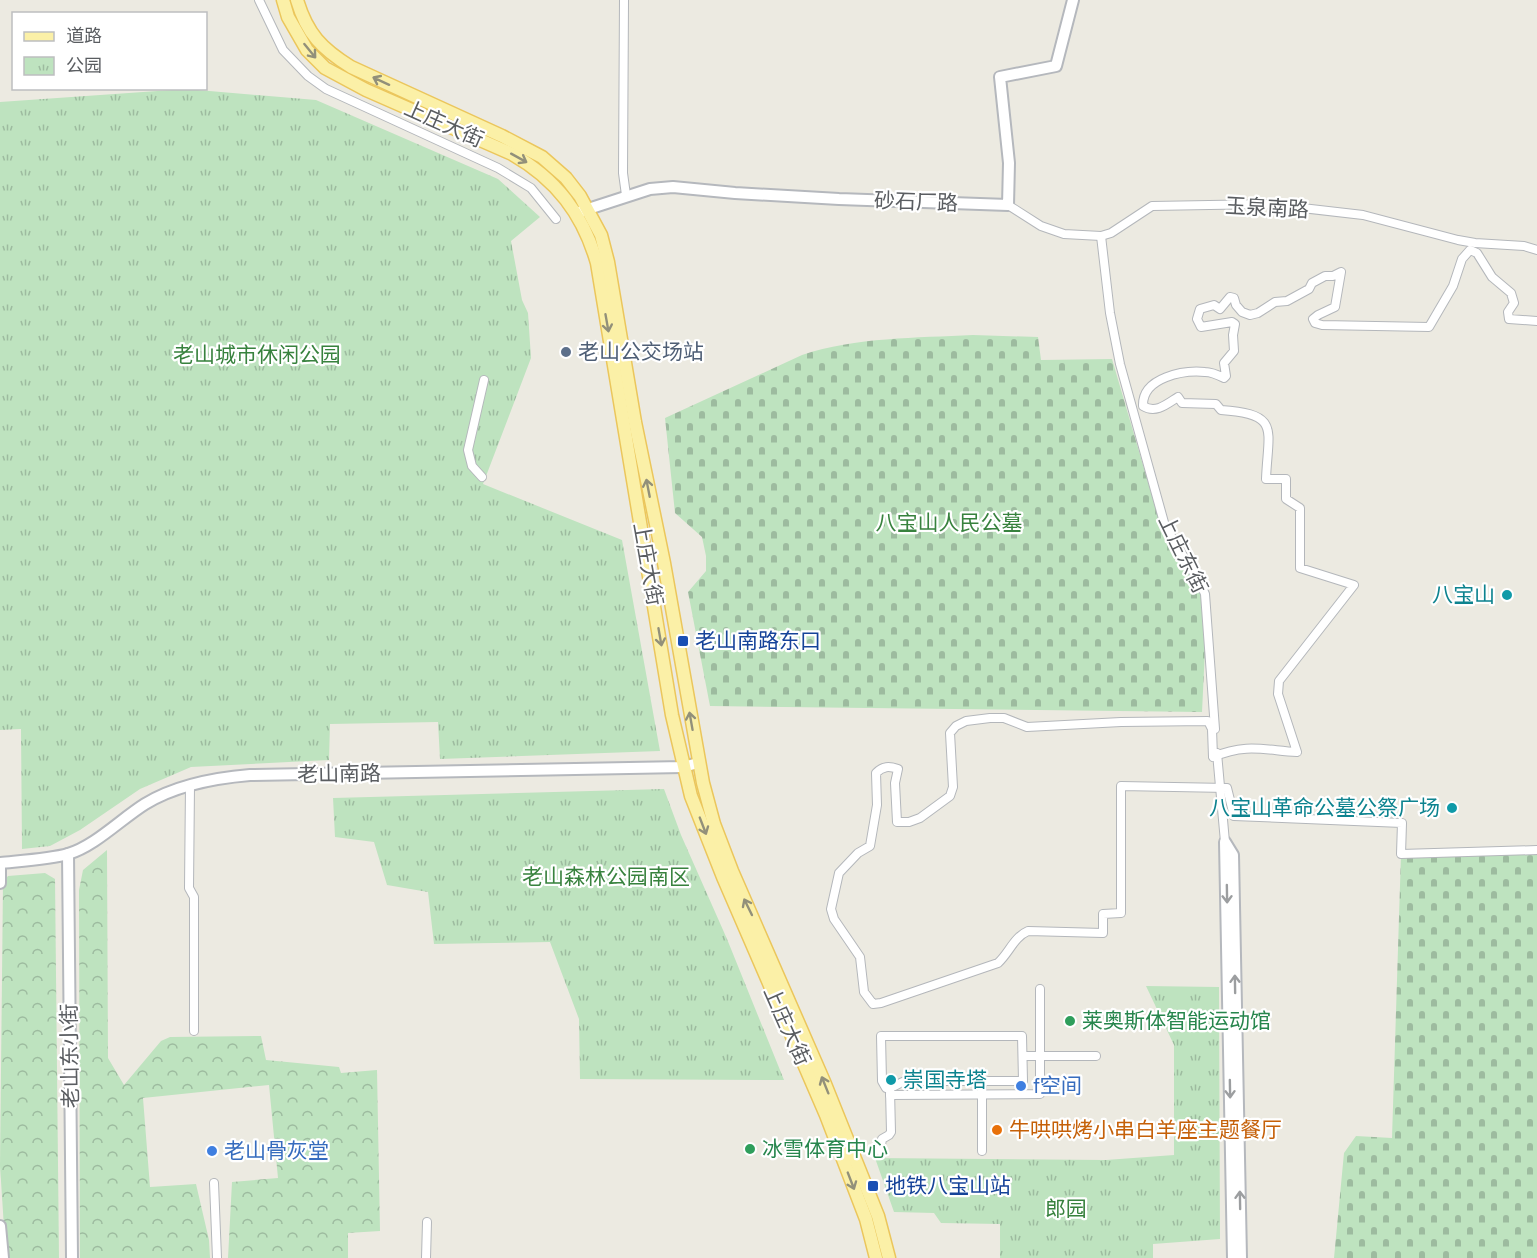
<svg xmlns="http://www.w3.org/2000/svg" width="1537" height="1258" viewBox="0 0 1537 1258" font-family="'IBM Plex Sans','Noto Sans SC',sans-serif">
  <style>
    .forest { fill: url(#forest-crowns) }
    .cemetery { fill: url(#cemetery-stones) }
    .park { fill: url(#park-tufts) }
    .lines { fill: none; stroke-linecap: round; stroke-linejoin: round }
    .street-casing { stroke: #b4b7bb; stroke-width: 10 }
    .secondary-casing { stroke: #b5b8bd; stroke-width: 14 }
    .primary-casing { stroke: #ebc65c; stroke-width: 15 }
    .street { stroke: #fff; stroke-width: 8 }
    .secondary { stroke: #fff; stroke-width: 10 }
    .primary { stroke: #fbf0a7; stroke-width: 12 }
    .oneway { stroke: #92907a }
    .oneway2 { stroke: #9c9ea0 }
    .service-dot { fill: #5c6f8a; stroke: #fff; stroke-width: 2 }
    .culture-dot { fill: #0f9aa8; stroke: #fff; stroke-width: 2 }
    .transit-dot { fill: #1a4fb4; stroke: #fff; stroke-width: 2 }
    .leisure-dot { fill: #2e9e5b; stroke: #fff; stroke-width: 2 }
    .shop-dot { fill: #3f7fe0; stroke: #fff; stroke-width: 2 }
    .food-dot { fill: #e8710a; stroke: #fff; stroke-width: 2 }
    .labels { text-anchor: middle; stroke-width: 4.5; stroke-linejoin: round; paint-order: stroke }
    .street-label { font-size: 21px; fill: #5a5d61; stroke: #fff }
    .service-label { font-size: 21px; fill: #4e5e75; stroke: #fff; text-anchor: start }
    .park-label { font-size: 21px; fill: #38823e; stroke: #fff }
    .culture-label { font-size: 21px; fill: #0d838f; stroke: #fff; text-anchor: end }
    .transit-label { font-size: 21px; fill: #164399; stroke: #fff; text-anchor: start }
    .leisure-label { font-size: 21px; fill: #27864d; stroke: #fff; text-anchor: start }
    .shop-label { font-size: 21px; fill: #366cbe; stroke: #fff; text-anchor: start }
    .food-label { font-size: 21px; fill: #c56008; stroke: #fff; text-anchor: start }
  </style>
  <defs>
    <pattern id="forest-crowns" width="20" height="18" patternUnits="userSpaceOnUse" patternTransform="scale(1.5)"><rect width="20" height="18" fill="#bee3bf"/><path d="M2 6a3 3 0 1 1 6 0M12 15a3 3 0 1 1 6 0" fill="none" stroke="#9dbb9f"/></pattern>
    <pattern id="cemetery-stones" width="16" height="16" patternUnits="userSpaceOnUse" patternTransform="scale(1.5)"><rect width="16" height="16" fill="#bee3bf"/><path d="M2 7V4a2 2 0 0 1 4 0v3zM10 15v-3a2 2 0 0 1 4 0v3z" fill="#9dbb9f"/></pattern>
    <pattern id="park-tufts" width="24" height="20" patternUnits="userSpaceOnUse" patternTransform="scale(1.5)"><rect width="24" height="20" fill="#bee3bf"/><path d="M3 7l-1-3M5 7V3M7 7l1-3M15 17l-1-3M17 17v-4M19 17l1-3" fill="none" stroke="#9dbb9f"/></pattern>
  </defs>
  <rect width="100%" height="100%" fill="#eceae1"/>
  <!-- forest -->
  <g class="forest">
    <path d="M107 850 108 1058 124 1085 161 1041 170 1037 261 1036 266 1060 339 1067 341 1073 377 1070 380 1231 348 1233V1258H228L232 1182 278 1178 269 1085 143 1098 150 1187 196 1184 209 1240 210 1258H80L79 890 83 870Z"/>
    <path d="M45 873 55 879 59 1258H6L0 1166 3 882 8 876Z"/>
  </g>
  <!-- cemetery -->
  <g class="cemetery">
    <path d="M973 335 1038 337 1041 360 1112 359 1160 523 1200 588 1205 650 1202 712 710 706 688 592 706 571V556L702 537 675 513 665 418 802 355C856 337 916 338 973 335Z"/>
    <path d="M1537 850V1258H1334L1344 1153 1356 1136 1392 1138 1401 854Z"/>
  </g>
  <!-- park -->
  <g class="park">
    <path d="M186 89 316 100 498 179 540 217 511 241 522 300 528 313 531 358 483 484 622 540 660 751 440 759 438 722 330 724 329 760 191 767 140 789 80 830 50 846 22 849 21 729 0 730V102Z"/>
    <path d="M664 789 681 835 727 939 784 1080 580 1079 579 1019 550 942 434 944 428 892 387 885 374 842 335 837 333 798Z"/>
    <path d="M1146 986 1219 987 1220 1239 1153 1244V1258H1000V1224L941 1223 934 1213 894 1212 875 1158 1106 1160 1174 1155V1045Z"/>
  </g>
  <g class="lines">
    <!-- street casing -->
    <g class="street-casing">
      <g id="street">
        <path d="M259 0 283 50 308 76 326 89 498 168 531 188 556 219"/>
        <path d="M624 0 623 173 626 195"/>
        <path d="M1008 205 1041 226 1064 234 1101 236 1111 233 1152 206 1267 204 1363 215 1458 240 1475 243 1524 246 1537 250"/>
        <path d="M1101 236 1110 313 1120 364 1165 526 1201 585 1205 594 1215 729"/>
        <path d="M1537 321 1509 319 1508 312 1514 303 1511 293 1492 277 1477 253 1470 250 1462 259 1453 286 1429 327 1322 325 1315 323 1313 319 1318 315 1335 307 1341 272 1333 276H1325L1312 283 1309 289 1287 301 1275 302 1258 313 1250 315 1242 312 1236 305 1234 298 1230 297 1220 309 1214 305 1200 309 1197 319 1201 327 1232 322 1235 324 1233 335 1234 351 1224 363 1226 376 1224 378C1218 375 1212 372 1205 372 1184 370 1142 377 1143 406 1156 414 1167 404 1178 397L1182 403 1216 404 1221 410C1281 414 1268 429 1266 479H1286V499L1300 508V568L1354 585 1279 681 1278 694 1297 752C1264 750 1246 743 1213 757L1212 729 1208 721 1121 722 1027 727 1004 718H990L966 721 956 726 950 733 953 787 950 796 920 818 909 822H897L895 783 898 769C889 766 883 766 876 773L877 805 870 846 858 853 839 873 831 909 834 919 860 957 864 992 873 1004 881 1003 998 963C1009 953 1014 937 1028 931L1103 933V914L1121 913V786L1227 788 1234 816 1402 823 1401 854 1537 850"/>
        <path d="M482 477 472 466 468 450 484 380"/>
        <path d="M1217 753 1225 842"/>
        <path d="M190 785 189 888 194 897V1031"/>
        <path d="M881 1036H1022L1023 1081H905C898 1083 893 1089 886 1088L882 1081Z"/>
        <path d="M1023 1056H1096"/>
        <path d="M982 1081V1151"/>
        <path d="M890 1095 1040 1094V989"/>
        <path d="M880 1151 882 1139 889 1135 891 1132 890 1090"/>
        <path d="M214 1183 217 1258"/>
        <path d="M426 1258 427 1222"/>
      </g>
    </g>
    <!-- secondary casing -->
    <g class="secondary-casing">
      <g id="secondary">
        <path d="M579 212 650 189 673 187 735 193 839 199 1008 205 1009 163 1000 77 1056 66 1073 0"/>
        <path d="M68 854 72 1258"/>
        <path d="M0 863C19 861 51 859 68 854 95 846 121 819 145 804 176 785 214 778 250 775L683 767 698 763"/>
        <path d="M0 883V863"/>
        <path d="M0 1226 3 1258"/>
        <path d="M1233 1258 1225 842 1233 855 1241 1258"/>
      </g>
    </g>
    <!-- primary casing -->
    <g class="primary-casing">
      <g id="primary">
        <path d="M283 0 288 17 307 50 325 68 366 90 512 154C556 179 583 214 597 263L672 715 691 796 723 877 826 1115 866 1219 876 1258"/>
        <path d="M297 0C307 34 322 49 351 67L502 136 542 157 566 178 580 196 601 235 608 262 635 422 664 563 703 783 714 824 732 871 825 1084 878 1216 889 1258"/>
      </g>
    </g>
    <!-- street -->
    <use href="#street" class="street"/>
    <!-- secondary -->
    <use href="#secondary" class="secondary"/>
    <!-- primary -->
    <use href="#primary" class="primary"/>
  </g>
  <!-- one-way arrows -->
  <defs><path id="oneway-shaft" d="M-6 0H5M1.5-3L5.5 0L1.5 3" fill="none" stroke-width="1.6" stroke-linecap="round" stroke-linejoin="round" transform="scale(1.5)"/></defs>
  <g class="oneway">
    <use href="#oneway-shaft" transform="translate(310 51) rotate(51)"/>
    <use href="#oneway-shaft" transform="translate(381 81) rotate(-155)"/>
    <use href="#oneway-shaft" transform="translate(519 158) rotate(29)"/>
    <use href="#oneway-shaft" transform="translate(607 323) rotate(80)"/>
    <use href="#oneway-shaft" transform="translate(648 488) rotate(-101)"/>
    <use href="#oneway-shaft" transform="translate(660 637) rotate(80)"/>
    <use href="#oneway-shaft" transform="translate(691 721) rotate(-100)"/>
    <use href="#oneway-shaft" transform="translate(703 826) rotate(69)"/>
    <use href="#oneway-shaft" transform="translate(748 907) rotate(-116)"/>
    <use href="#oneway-shaft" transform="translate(825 1085) rotate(-112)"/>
    <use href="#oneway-shaft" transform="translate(851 1181) rotate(69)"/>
  </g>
  <g class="oneway2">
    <use href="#oneway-shaft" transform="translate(1227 894) rotate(89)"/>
    <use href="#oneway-shaft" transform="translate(1235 984) rotate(-91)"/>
    <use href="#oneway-shaft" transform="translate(1230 1089) rotate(89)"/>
    <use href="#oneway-shaft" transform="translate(1240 1200) rotate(-91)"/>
  </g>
  <!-- markers -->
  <circle class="service-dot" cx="566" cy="352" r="6"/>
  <g class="culture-dot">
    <circle cx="1507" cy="595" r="6"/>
    <circle cx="1452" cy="808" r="6"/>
    <circle cx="891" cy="1080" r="6"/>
  </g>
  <g class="transit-dot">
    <rect x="677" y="635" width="12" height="12" rx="3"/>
    <rect x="867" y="1180" width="12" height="12" rx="3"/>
  </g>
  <g class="leisure-dot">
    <circle cx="1070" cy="1021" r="6"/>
    <circle cx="750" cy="1149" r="6"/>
  </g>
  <g class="shop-dot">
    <circle cx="1021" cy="1086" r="6"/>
    <circle cx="212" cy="1151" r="6"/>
  </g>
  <circle class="food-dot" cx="997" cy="1130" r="6"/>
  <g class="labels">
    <!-- street labels -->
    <g class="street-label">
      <text transform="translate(444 124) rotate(24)" y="7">上庄大街</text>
      <text transform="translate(916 202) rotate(2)" y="7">砂石厂路</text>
      <text transform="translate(1267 208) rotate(3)" y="7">玉泉南路</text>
      <text transform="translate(1183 554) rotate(64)" y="7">上庄东街</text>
      <text transform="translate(648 564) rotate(80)" y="7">上庄大街</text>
      <text transform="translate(339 774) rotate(-1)" y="7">老山南路</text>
      <text transform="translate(787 1026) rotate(66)" y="7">上庄大街</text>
      <text transform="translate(70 1056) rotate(-91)" y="7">老山东小街</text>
    </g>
    <!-- service labels -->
    <g class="service-label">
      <text x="578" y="359">老山公交场站</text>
    </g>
    <!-- park labels -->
    <g class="park-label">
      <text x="257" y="362">老山城市休闲公园</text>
      <text x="949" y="530">八宝山人民公墓</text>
      <text x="606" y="884">老山森林公园南区</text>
      <text x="1066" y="1216">郎园</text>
    </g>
    <!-- culture labels -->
    <g class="culture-label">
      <text x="1495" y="602">八宝山</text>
      <text x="1440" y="815">八宝山革命公墓公祭广场</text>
      <text x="903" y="1087" text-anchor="start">崇国寺塔</text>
    </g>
    <!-- transit labels -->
    <g class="transit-label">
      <text x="695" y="648">老山南路东口</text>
      <text x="885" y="1193">地铁八宝山站</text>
    </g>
    <!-- leisure labels -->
    <g class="leisure-label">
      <text x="1082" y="1028">莱奥斯体智能运动馆</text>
      <text x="762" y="1156">冰雪体育中心</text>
    </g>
    <!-- shop labels -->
    <g class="shop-label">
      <text x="1033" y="1093">f空间</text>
      <text x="224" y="1158">老山骨灰堂</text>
    </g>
    <!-- food labels -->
    <g class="food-label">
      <text x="1009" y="1137">牛哄哄烤小串白羊座主题餐厅</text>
    </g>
  </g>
  <!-- legend -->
  <rect x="12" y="12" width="195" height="78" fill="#ffffff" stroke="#bdbec0" stroke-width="1.5"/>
  <rect x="24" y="32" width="30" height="9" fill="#fbf0a7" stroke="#bdbec0" stroke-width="1.5"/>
  <text x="66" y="42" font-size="18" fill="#5a5d61">道路</text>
  <rect x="24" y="57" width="30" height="18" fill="url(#park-tufts)" stroke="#bdbec0" stroke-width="1.5"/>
  <text x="66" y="72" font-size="18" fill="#5a5d61">公园</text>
</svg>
